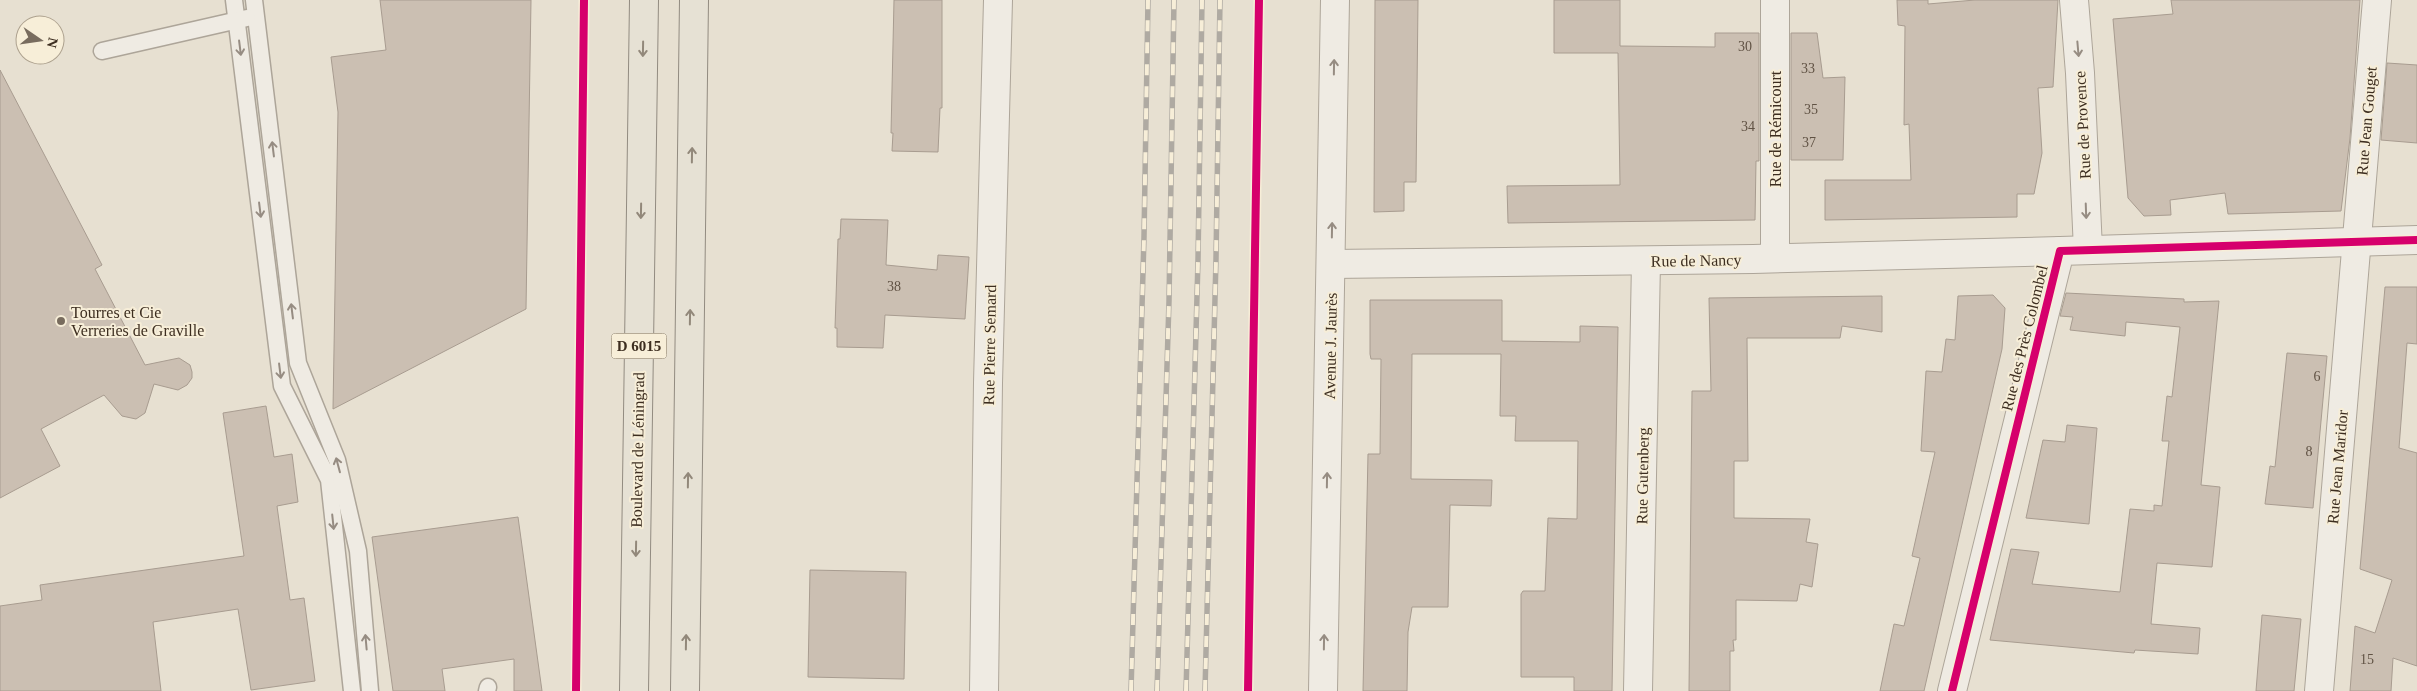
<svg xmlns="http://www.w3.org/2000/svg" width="2417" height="691" viewBox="0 0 2417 691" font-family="Georgia,serif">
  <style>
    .building { fill: #cbbfb2; stroke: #a89c90 }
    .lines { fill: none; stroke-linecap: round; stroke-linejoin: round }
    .service-casing { stroke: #ada599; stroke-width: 19 }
    .minor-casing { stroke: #ada599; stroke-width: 30 }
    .tertiary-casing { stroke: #ada599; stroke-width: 30 }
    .primary-casing { stroke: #928b80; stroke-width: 30 }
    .service { stroke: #efebe3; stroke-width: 16 }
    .minor { stroke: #efebe3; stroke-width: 28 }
    .tertiary { stroke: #efebe3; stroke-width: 28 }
    .primary { stroke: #e6e1d4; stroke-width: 28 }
    .rail-casing { stroke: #afaaa2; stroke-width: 5.5 }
    .rail { stroke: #f7eed8; stroke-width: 4; stroke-dasharray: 11; stroke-linecap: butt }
    .cycleway-casing { stroke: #f7eed8; stroke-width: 11 }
    .cycleway { stroke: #d6006c; stroke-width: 8 }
    .oneway { stroke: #968c82 }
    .oneway2 { stroke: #92887a }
    .poi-dot { fill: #786c5e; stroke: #f7eed8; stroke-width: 2 }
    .labels { text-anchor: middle; stroke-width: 4; stroke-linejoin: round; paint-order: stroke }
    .number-label { font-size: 14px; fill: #605244 }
    .shield { fill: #f7eed8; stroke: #756857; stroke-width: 1 }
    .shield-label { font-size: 15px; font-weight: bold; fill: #3d2e20 }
    .street-label { font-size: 16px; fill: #3d2e20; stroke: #f7eed8 }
    .poi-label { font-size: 16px; fill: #3d2e20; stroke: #f7eed8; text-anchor: start }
  </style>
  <rect width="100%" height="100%" fill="#e7e0d1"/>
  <!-- building -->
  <g class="building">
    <path d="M380 0H531L526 309 333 409 338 112 331 57 386 50Z"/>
    <path d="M894 0H942V108H940L938 152 892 151 893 133H891Z"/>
    <path d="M1375 0H1418L1416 182H1404V211L1374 212Z"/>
    <path d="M1554 0H1620V46L1715 47V33H1759V161H1756L1755 220 1508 223 1507 186 1620 185 1618 53H1554Z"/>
    <path d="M1897 0H1928V4L1975 0H2058L2053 87 2038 88 2042 153 2034 194H2017V217L1825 220V180H1911L1909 124 1904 125 1905 26 1898 25Z"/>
    <path d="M2171 0H2360L2350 138 2341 211 2228 214 2225 193 2170 200 2171 215 2144 216 2128 198 2113 19 2173 14Z"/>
    <path d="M1791 33H1817L1823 78 1845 77 1843 160H1791Z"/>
    <path d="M2387 63 2417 65V143L2381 140Z"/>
    <path d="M0 70 102 265 95 269 145 365 179 358 190 365 192 372V378L187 385 178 390 154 384 145 413 136 419 122 416 104 395 41 429 60 466 0 498Z"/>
    <path d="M841 219 888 220 886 265 937 270 938 255 969 257 965 319 885 315 883 348 837 347V328H835L838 239H840Z"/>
    <path d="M2385 287H2417V344L2407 343 2399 448 2417 453V666L2393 658 2391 691H2350L2355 626 2375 633 2392 580 2360 569Z"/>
    <path d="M2066 293 2184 299V302L2219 301 2201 485 2220 487 2212 567 2157 563 2151 624 2200 628 2198 654 2135 650 2134 653 1990 640 2011 549 2039 552 2032 584 2120 592 2130 509 2154 511V505L2162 506 2169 441H2162L2167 396 2172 397 2180 327 2126 322 2125 336 2070 330 2073 317 2060 316Z"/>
    <path d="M1993 295 2005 308 2002 349 1924 691H1880L1894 624 1904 626 1920 558 1912 556 1935 452 1921 451 1926 371 1942 372 1946 339 1955 340 1958 296Z"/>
    <path d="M1882 296V332L1842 326 1840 338H1747L1748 461H1734V518L1810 519 1806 542 1818 544 1812 587 1800 584 1797 601 1736 600V640H1733L1734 651H1730V691H1689L1692 391H1711L1709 298Z"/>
    <path d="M1370 300H1502V341L1580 342V326L1618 327 1612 691H1574V677H1521V594L1523 591H1545L1548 518 1577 519 1578 441H1515L1516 416H1500L1501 354H1412L1411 479 1492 480 1491 506 1450 505 1448 607H1412L1408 632 1407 691H1363L1368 454H1380L1381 359H1371L1370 354Z"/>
    <path d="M2287 353 2327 356 2313 508 2265 504 2270 466 2275 467Z"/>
    <path d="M266 406 274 457 292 454 298 502 277 506 290 600 304 598 315 681 251 690 238 609 153 622 161 691H0V606L42 600 40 585 244 556 223 413Z"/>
    <path d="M2067 425 2097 428 2089 524 2026 518 2043 440 2065 442Z"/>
    <path d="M518 517 542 691H514V659L442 669 445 691H393L372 537Z"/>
    <path d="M810 570 906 572 904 679 808 677Z"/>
    <path d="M2262 615 2301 619 2294 691H2256Z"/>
  </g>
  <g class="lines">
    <!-- service casing -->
    <g class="service-casing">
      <g id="service">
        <path d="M234 0 282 386 329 480 352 691"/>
        <path d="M254 0 298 363 337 460 358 551 370 691"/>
        <path d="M102 51 247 18"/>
        <path d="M487 691 488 687"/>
      </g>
    </g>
    <!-- minor casing -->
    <g class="minor-casing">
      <g id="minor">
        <path d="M2074 0 2080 73 2088 250"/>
        <path d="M1775 258V0"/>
        <path d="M1331 264 1753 259 2060 251"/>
        <path d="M984 691 988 383 998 0"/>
        <path d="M1638 691 1646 261"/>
        <path d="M1952 691 2060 251 2417 240"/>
        <path d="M2319 691 2377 0"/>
      </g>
    </g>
    <!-- tertiary casing -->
    <g class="tertiary-casing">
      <path id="tertiary" d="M1323 691 1335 0"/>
    </g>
    <!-- primary casing -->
    <g class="primary-casing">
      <g id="primary">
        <path d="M634 691 644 0"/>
        <path d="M685 691 694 0"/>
      </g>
    </g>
    <!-- service -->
    <use href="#service" class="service"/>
    <!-- minor -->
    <use href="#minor" class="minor"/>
    <!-- tertiary -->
    <use href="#tertiary" class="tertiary"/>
    <!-- primary -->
    <use href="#primary" class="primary"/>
    <!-- rail casing -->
    <g class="rail-casing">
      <g id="rail">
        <path d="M1131 691 1144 237 1148 0"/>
        <path d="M1157 691 1169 301 1174 0"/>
        <path d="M1186 691 1198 260 1202 0"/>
        <path d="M1205 691 1216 259 1220 0"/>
      </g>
    </g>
    <!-- rail -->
    <use href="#rail" class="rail"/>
    <!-- cycleway casing -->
    <g class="cycleway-casing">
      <g id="cycleway">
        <path d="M576 691 584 0"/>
        <path d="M1248 691 1259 0"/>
        <path d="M1952 691 2060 251 2417 240"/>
      </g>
    </g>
    <!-- cycleway -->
    <use href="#cycleway" class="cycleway"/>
  </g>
  <!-- one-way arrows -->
  <defs><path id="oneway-shaft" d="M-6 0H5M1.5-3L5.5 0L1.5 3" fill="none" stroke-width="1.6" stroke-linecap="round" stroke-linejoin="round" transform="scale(1.25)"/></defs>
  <g class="oneway">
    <use href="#oneway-shaft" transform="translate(240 48) rotate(83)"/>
    <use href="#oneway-shaft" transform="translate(2078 49) rotate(85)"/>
    <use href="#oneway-shaft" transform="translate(1334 67) rotate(-89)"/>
    <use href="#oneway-shaft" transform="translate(273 149) rotate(-97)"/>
    <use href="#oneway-shaft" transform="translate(260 210) rotate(83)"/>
    <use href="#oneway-shaft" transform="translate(2086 211) rotate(88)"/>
    <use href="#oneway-shaft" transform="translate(1332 230) rotate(-89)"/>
    <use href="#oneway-shaft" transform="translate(292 311) rotate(-97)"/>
    <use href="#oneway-shaft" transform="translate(280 371) rotate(83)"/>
    <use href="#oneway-shaft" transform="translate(338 465) rotate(-105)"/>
    <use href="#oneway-shaft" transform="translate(1327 480) rotate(-89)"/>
    <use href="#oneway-shaft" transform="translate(333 522) rotate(84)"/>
    <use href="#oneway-shaft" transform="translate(366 642) rotate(-95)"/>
    <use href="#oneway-shaft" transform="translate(1324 642) rotate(-89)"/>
  </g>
  <g class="oneway2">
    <use href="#oneway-shaft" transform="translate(643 49) rotate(91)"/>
    <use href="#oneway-shaft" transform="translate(692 155) rotate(-89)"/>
    <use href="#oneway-shaft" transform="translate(641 211) rotate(91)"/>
    <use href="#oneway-shaft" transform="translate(690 317) rotate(-89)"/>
    <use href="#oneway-shaft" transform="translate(688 480) rotate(-89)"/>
    <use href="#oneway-shaft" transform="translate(636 549) rotate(91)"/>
    <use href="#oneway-shaft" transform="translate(686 642) rotate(-89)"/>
  </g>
  <!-- markers -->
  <circle class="poi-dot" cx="61" cy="321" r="5"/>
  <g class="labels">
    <!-- number labels -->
    <g class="number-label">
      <text x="1745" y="51">30</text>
      <text x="1808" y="73">33</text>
      <text x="1811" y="114">35</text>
      <text x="1748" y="131">34</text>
      <text x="1809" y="147">37</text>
      <text x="894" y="291">38</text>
      <text x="2317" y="381">6</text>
      <text x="2309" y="456">8</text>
      <text x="2367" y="664">15</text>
    </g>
    <!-- shield labels -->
    <rect class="shield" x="611.5" y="333.5" width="55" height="25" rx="4"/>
    <g class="shield-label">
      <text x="639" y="351">D 6015</text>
    </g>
    <!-- street labels -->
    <g class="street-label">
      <text transform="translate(2366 121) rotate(-85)" y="6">Rue Jean Gouget</text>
      <text transform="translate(2082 125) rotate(-93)" y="6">Rue de Provence</text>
      <text transform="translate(1775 129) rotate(-90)" y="6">Rue de Rémicourt</text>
      <text transform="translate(1696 260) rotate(-1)" y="6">Rue de Nancy</text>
      <text transform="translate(2024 338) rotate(-76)" y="6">Rue des Près Colombel</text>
      <text transform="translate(989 345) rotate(-89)" y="6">Rue Pierre Semard</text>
      <text transform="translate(1330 346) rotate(-89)" y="6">Avenue J. Jaurès</text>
      <text transform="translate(637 450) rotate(-89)" y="6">Boulevard de Léningrad</text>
      <text transform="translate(2337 467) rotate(-85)" y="6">Rue Jean Maridor</text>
      <text transform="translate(1642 476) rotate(-89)" y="6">Rue Gutenberg</text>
    </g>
    <!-- poi labels -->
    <g class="poi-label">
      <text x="71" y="318">Tourres et Cie<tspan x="71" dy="18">Verreries de Graville</tspan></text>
    </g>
  </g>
  <!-- north arrow -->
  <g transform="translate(40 40) rotate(103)"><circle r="24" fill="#f7eed8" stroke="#ada18e"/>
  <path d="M0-4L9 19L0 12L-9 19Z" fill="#786c5e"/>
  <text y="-8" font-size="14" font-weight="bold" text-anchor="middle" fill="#3d2e20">N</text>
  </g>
</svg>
